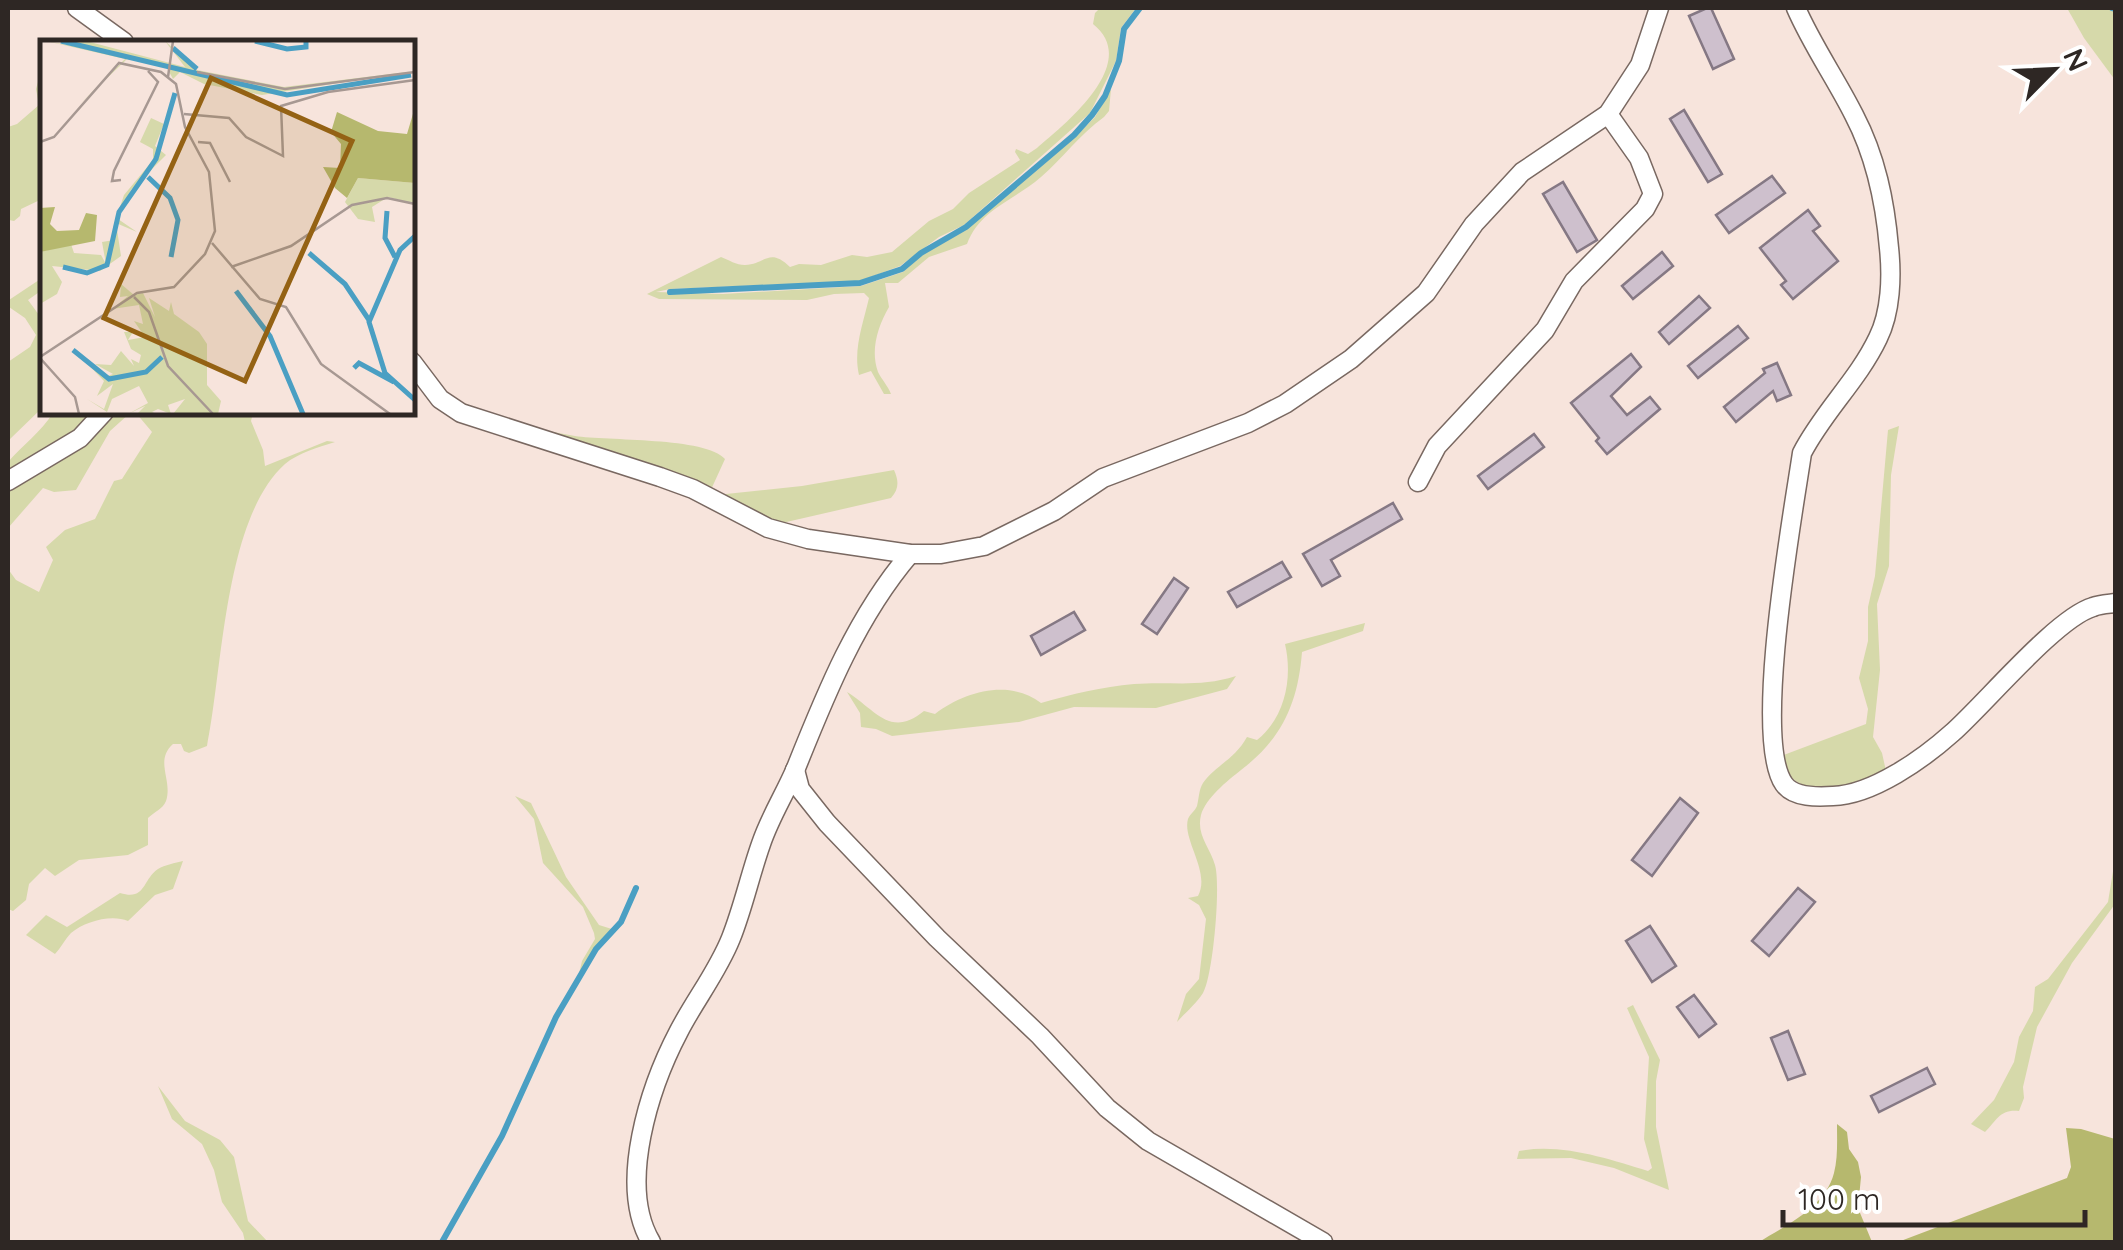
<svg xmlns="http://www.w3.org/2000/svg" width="2123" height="1250" viewBox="0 0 2123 1250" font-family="Quicksand,sans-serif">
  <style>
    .green { fill: #d6d9aa }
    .forest { fill: #b6b86e }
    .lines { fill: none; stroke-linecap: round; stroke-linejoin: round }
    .stream { stroke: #4a9fc3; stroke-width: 6 }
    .building { fill: #cec0cd; stroke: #857884; stroke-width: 2.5 }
    .minor-casing { stroke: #796861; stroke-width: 21 }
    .minor { stroke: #fff; stroke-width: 18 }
    .inset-river { fill: none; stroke: #4a9fc3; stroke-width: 5 }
    .inset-road { fill: none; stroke: #a79892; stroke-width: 2.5 }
    .view { fill: #946214; fill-opacity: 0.15; stroke: #946214; stroke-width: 5 }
    .inset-edge { fill: none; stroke: #2e2724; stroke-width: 5 }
  </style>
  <rect width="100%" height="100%" fill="#f7e4dc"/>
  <!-- green -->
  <g class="green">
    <path d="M1100 8H1136L1121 28 1116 61 1090 113 964 225 939 237 900 266 860 281 670 289 656 292 723 294 861 286 903 272 922 255 967 229 1075 137 1095 117 1111 89 1109 111 1104 117C1080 134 1063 158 1041 177 1015 200 980 209 967 244L929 257 898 283H885L889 307C878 326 870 350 878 372 882 380 888 386 891 394H884L871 371 859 375C853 349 863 324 869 298L864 293 834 294 807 300 659 299 647 294 721 257C729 260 736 265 745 265 766 264 769 247 790 267L799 264 821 265 852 255 867 257 892 252 929 221 953 209 969 193 1020 160 1015 152 1016 149 1028 154 1037 148C1068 122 1141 62 1093 24L1095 13Z"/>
    <path d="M2067 8H2105L2115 11V80L2084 38Z"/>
    <path d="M42 67V199L21 209 20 216 14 221 9 220 8 127 17 124 39 105 36 89Z"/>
    <path d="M42 278V290L28 300 42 319V408L9 440 8 362 30 347 36 335 25 318 9 307V300Z"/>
    <path d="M438 387C476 415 528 428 575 436 606 441 707 437 725 459L709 494 442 397Z"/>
    <path d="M53 413H100L94 421 8 477V462C23 445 41 432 53 413Z"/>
    <path d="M108 413H130L110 431 76 490 54 492 43 488 8 528V487Z"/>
    <path d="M136 413H253L251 421 263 450 265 466 327 441 335 442C319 447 298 453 285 464 224 519 223 669 207 746L189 753 184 751 181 744H173C154 761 173 780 166 801 163 809 154 812 148 818V845L128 855 79 860 55 876 45 868 29 884 26 900 13 911 8 909V569L16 580 39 592 53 560 46 547 65 530 95 519 114 481 122 479 152 432Z"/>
    <path d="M1899 426 1891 475 1889 566 1877 604 1880 670 1873 737 1882 753 1886 771C1861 783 1817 800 1792 778 1786 773 1784 764 1781 756L1866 724 1868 709 1859 678 1868 641V607L1875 576 1888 430Z"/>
    <path d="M894 470C899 481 899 489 891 498L769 526 720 499 726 494 802 486Z"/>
    <path d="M1365 623 1363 631 1302 652C1298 703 1282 739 1241 770 1227 781 1206 798 1201 815 1196 835 1210 847 1215 865 1221 885 1213 976 1203 993 1196 1004 1185 1013 1177 1022L1186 994 1199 979 1206 919 1199 905 1188 898 1198 896C1211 872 1182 840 1188 819 1190 814 1195 811 1197 806 1199 798 1199 789 1203 783 1216 765 1234 760 1247 737L1257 740C1285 718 1293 678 1285 644Z"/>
    <path d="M1236 676 1227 689 1156 708 1074 707 1019 722 892 736 876 729 861 727 860 713 847 692C875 709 890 739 924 711L935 714C965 691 1010 679 1041 703 1072 694 1102 687 1134 684 1172 681 1198 688 1236 676Z"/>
    <path d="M515 796 531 803 566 877 599 925 615 930 603 938 578 978 582 961 595 939 594 933 583 907 543 863 534 819Z"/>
    <path d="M2115 859V904L2072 963 2037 1027 2023 1087 2024 1098 2019 1111C2000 1109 1997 1120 1985 1132L1971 1124 1994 1100 2014 1062 2019 1037 2033 1011 2035 987 2048 979 2108 902Z"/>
    <path d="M183 861 173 889 155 895 128 921C112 914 85 921 71 933 65 939 61 948 55 954L26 935 46 915 67 927 120 893C146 901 142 880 158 869 165 865 175 863 183 861Z"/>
    <path d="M1633 1005 1660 1060 1656 1081V1127L1669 1190 1614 1168 1571 1158 1517 1159 1519 1151C1562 1143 1608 1159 1648 1171L1652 1168 1644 1139 1649 1057 1627 1008Z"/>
    <path d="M158 1086 185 1121 220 1140 234 1157 248 1221 268 1242H245L243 1233 222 1202 214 1170 202 1144 172 1119Z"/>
  </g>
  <!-- forest -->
  <g class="forest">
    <path d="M1837 1124 1847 1132 1849 1149 1858 1162 1861 1177 1858 1208 1872 1242H1759C1786 1225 1825 1208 1834 1173 1838 1158 1837 1140 1837 1124Z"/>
    <path d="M2066 1128 2081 1129 2115 1139V1242H1898L2067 1178 2071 1167Z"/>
  </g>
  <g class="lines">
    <!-- stream -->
    <g class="stream">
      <path d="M2112 8 2116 9"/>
      <path d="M670 292 860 283 902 269 921 253 966 227 1074 135 1092 115 1105 96 1119 61 1124 29 1140 8"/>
      <path d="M442 1242 502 1136 556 1017 596 949 621 922 636 888"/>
    </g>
  </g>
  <!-- building -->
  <g class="building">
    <path d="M1707 8H1711L1734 59 1713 69 1689 16Z"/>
    <path d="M1684 110 1722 174 1708 182 1670 119Z"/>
    <path d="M1772 176 1785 193 1729 233 1716 215Z"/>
    <path d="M1563 182 1597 240 1577 252 1543 194Z"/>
    <path d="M1808 210 1820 226 1813 231 1838 261 1793 299 1781 285 1786 281 1760 248Z"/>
    <path d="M1662 252 1673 266 1633 299 1622 286Z"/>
    <path d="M1699 296 1710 308 1669 344 1659 332Z"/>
    <path d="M1738 326 1748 338 1698 378 1688 366Z"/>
    <path d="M1631 354 1641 367 1611 396 1627 415 1650 397 1660 409 1607 454 1596 441 1599 438 1571 403Z"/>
    <path d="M1777 363 1791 395 1777 401 1773 391 1736 422 1724 407 1765 373 1763 369Z"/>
    <path d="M1534 434 1544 447 1488 489 1478 476Z"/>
    <path d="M1393 503 1402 519 1331 560 1340 576 1322 586 1303 554Z"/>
    <path d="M1282 562 1291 577 1237 607 1228 592Z"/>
    <path d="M1174 578 1188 588 1157 634 1142 624Z"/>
    <path d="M1074 612 1085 630 1041 655 1031 636Z"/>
    <path d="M1680 798 1698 813 1652 876 1632 860Z"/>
    <path d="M1798 888 1815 902 1769 956 1752 941Z"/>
    <path d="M1650 926 1676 966 1652 982 1626 941Z"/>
    <path d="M1694 995 1716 1024 1699 1037 1677 1007Z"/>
    <path d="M1788 1031 1805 1074 1788 1080 1771 1038Z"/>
    <path d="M1927 1068 1935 1084 1879 1112 1871 1096Z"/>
  </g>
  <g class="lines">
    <!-- minor casing -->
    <g class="minor-casing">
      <g id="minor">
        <path d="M77 8 124 42"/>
        <path d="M1796 8C1812 45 1836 79 1854 115 1876 157 1885 201 1889 248 1892 276 1891 312 1878 338 1858 380 1823 412 1802 453 1793 514 1752 739 1784 784 1794 798 1818 797 1833 796 1872 795 1923 759 1952 733 1985 704 2056 618 2093 607 2100 604 2108 604 2116 603"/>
        <path d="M412 362 440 399 461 413 660 477 693 489 768 528 808 539 910 554H941L984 546 1054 511 1103 478 1248 423 1285 404 1351 359 1426 293 1474 224 1522 172 1608 114 1640 65 1659 8"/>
        <path d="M8 481 80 438 104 412"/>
        <path d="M1418 482 1437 446 1545 330 1574 281 1645 209 1653 194 1639 158 1608 114"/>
        <path d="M795 770 800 789 827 823 937 938 1040 1036 1107 1108 1148 1141 1323 1242"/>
        <path d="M651 1242C617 1185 650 1086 679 1031 695 1000 718 971 731 938 743 908 750 875 761 844 770 817 785 794 796 768 826 693 857 616 910 554"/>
      </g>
    </g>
    <!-- minor -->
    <use href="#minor" class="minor"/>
  </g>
  <!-- overview -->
  <g transform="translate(40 40)">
    <rect width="375" height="375" fill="#f7e4dc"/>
    <path d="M6 1 80 15 24 1H46L145 27 125 1 157 30 244 47 375 31 222 55 164 44 140 32 133 39 126 26 87 19 40 64 85 19ZM111 78 124 84 115 106 126 115 91 150 78 179 97 192 76 183 81 216 60 231 12 226 22 242 17 254 0 264V212L31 204 34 213 61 215 66 224 62 202 74 200 73 188 84 155 113 120V109L100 102ZM318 138 375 143V164L348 157 332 167 335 182 318 179 305 162ZM81 244 94 255 103 253 115 277 109 258 129 271 131 262 134 274 159 292 167 304V345L181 361 178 374H133L145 359 128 365 131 374 118 369 112 372 117 374H97L105 366 88 374 108 363 99 346 72 359 67 372 47 359 64 369 73 344 57 356 64 341 36 312 65 337 73 334 55 324 71 325 81 311 94 326 91 319 99 323 101 315 91 309 84 292H93L88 300 105 297 94 281 103 284 99 265 72 269 88 256 80 257Z" fill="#d6d9aa"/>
    <path d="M375 67V143L318 138 307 158 295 148 283 127 300 128 301 104 291 92 297 72 338 91 367 94ZM15 167 10 184 17 191 39 190 46 173 57 175 55 201 0 212V168Z" fill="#b6b86e"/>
    <path class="inset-river" d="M21 1 247 55 371 35M215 1 247 9 266 7V1M133 8 157 29M108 137 130 158 138 180 131 217M347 171 345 198 355 217M375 196 360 210 329 282 345 333 375 360M269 213 305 244 329 280M23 227 47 233 67 225 79 172 116 119 135 53M196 251 230 296 263 374M33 310 69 339 106 332 122 317M314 328 319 323 354 342"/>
    <path class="inset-road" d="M157 32 245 49 375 32M128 37 133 1M144 74 189 78 206 97 243 116 241 66 288 52 375 40M0 102 14 97 79 23 121 32 136 44 145 87 169 132 175 191 165 214 134 247 97 253 0 317M158 102 170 103 190 142M81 140 72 141 74 131 118 42 108 31M172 203 220 259 246 267 281 324 350 374M191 227 251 206 312 165 347 158 375 164M94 257 109 272 128 326 173 374M0 318 35 357 39 374"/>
    <path class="view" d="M171 38 312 101 205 341 64 278Z"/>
    <rect width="375" height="375" class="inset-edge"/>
  </g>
  <!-- border -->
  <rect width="2123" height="1250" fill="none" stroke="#2e2724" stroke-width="20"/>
  <!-- north arrow -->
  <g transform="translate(2053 70) rotate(66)" stroke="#ffffff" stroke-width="8" paint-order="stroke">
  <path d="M0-8L18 38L0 25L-18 38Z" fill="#2e2724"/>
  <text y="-15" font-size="28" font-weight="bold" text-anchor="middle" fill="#2e2724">N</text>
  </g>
  <!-- scale -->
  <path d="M1783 1210v15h302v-15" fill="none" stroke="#2e2724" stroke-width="5"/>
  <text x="1798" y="1210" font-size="30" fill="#2e2724" stroke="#ffffff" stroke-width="8" paint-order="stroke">100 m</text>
</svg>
